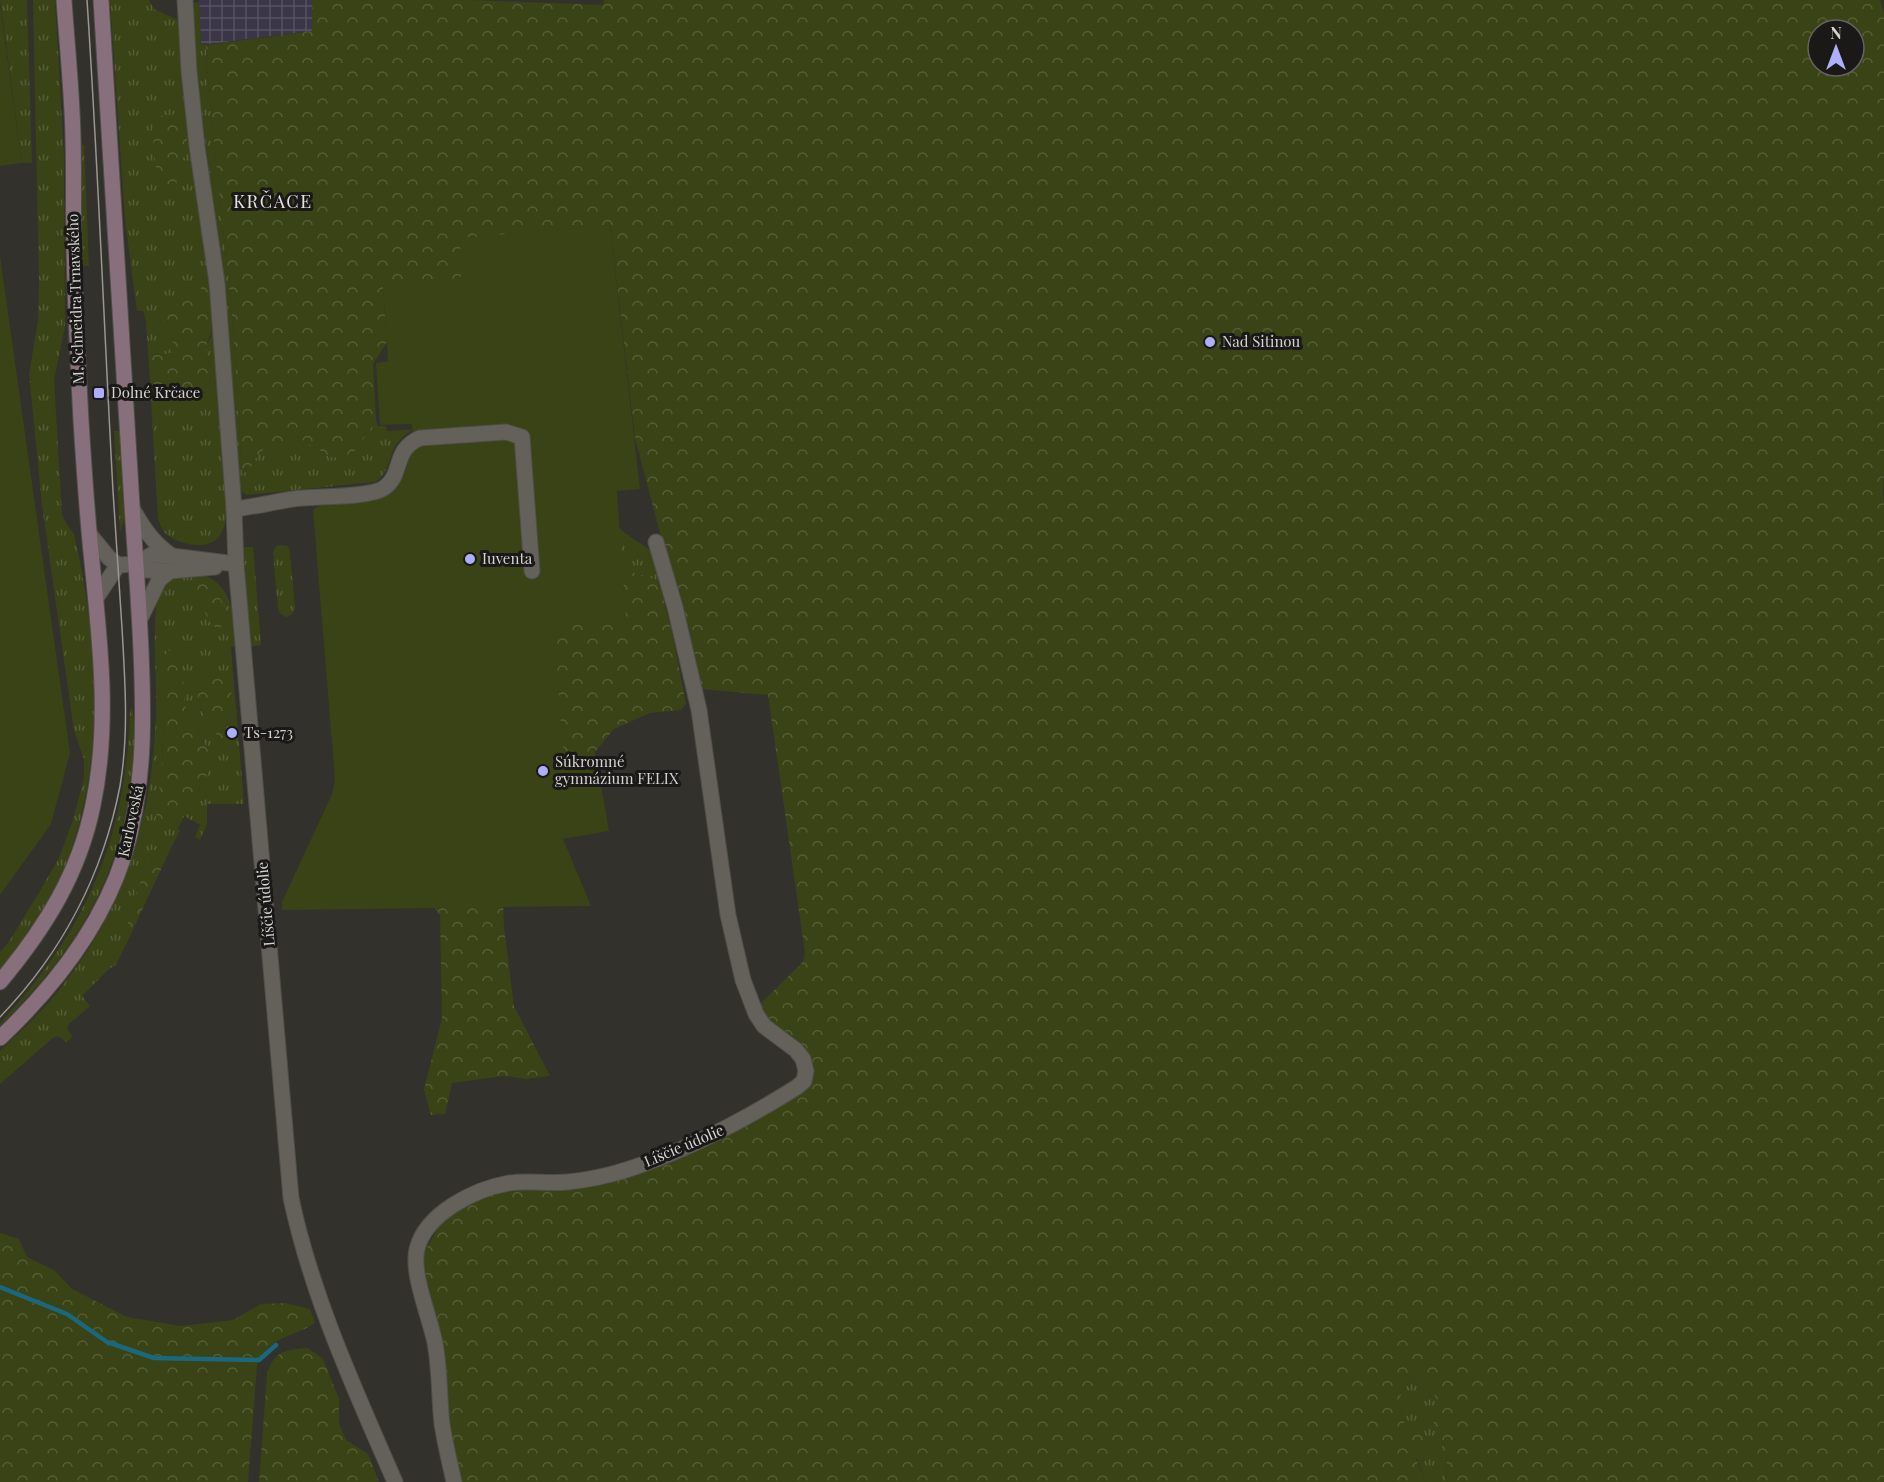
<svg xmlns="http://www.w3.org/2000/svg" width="1884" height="1482" viewBox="0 0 1884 1482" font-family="'Playfair Display',serif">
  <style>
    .industrial { fill: url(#industrial-grid) }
    .grass { fill: url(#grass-tufts); fill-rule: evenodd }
    .forest { fill: url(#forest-crowns); fill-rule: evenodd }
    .garden { fill: #394315 }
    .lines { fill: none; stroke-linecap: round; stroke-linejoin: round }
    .stream { stroke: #196880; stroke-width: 4.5 }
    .minor-casing { stroke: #4f4d49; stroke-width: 17 }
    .secondary-casing { stroke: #4f4d49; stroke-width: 17 }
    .minor { stroke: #63615a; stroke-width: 15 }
    .secondary { stroke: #87707b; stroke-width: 15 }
    .tram { stroke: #999793; stroke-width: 1.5 }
    .poi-dot { fill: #adaffb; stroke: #1a1917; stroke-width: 2 }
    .labels { text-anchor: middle; stroke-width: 6; stroke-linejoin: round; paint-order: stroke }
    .street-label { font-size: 15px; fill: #d5d3d0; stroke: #1a1917 }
    .poi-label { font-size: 15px; fill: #d5d3d0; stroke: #1a1917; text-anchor: start }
    .quarter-label { font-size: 18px; letter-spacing: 1.5px; fill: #e4e2da; stroke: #1a1917 }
  </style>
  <defs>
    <pattern id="industrial-grid" width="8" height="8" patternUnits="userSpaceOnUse" patternTransform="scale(1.5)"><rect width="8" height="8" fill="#3b3647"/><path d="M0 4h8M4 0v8" fill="none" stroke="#565260"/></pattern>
    <pattern id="grass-tufts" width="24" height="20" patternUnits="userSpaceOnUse" patternTransform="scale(1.5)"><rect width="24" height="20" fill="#394315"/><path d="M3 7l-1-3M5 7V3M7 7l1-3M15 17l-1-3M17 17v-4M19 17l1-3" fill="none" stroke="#555d36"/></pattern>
    <pattern id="forest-crowns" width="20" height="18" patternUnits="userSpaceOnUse" patternTransform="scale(1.5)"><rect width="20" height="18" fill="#394315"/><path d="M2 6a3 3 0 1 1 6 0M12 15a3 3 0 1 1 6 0" fill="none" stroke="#555d36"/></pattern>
  </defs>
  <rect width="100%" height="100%" fill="#33312b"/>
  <!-- industrial -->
  <path class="industrial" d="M199 0H312V31L201 45Z"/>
  <!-- grass -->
  <g class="grass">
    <path d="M0 0H27L32 163H22Z"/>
    <path d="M33 0H55L64 158 65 326 54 380 62 515 69 528 74 534C102 655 108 795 46 907 33 929 16 949 0 969V952L10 940 37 896 59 858 72 823 84 778V759L74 731 42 505 29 374 38 321 39 283Z"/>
    <path d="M110 0H149L154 9 178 20 209 268 202 276C203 288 202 295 191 302L180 296 172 328 173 353 157 355 148 351 146 322 143 311H137L125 220Z"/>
    <path d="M199 2 201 45H206L208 84 233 326 242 473 249 471C263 438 272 451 296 436L330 457 362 440 376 421 378 426H386L387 431 413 430C383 446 396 469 375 482L247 495 239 490 217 233 196 67 193 3Z"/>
    <path d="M82 145H84L89 266H82Z"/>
    <path d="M213 310 227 511C226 521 224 535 214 541 201 550 175 543 164 532 161 528 160 523 158 519L150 383 160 387 174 384C186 393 196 395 211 391L210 370 205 348 211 337Z"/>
    <path d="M114 431H120L125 517 120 532Z"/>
    <path d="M614 523 625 533 653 552 667 599 665 605 658 580 610 574Z"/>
    <path d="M282 545 288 546 290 552 295 609 292 614 287 617 280 614 278 609 273 552 276 546Z"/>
    <path d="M243 547H253L261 645 251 646Z"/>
    <path d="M200 574C234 584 234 617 236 646L231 647 244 804H207V824L200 840 195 837 200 825 184 816 178 829 180 830 170 850 150 851 127 926 130 936 116 965 109 969 82 996 90 1006 69 1024 67 1029 71 1034 72 1038 66 1042 58 1036 54 1037 0 1084V1051C22 1030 45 1009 63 985 127 903 152 817 156 714 157 677 152 638 157 600 170 575 174 577 200 574ZM164 656 188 714 212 757 205 782 181 815 162 765 164 721ZM232 706 225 729 223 743 200 709Z"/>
    <path d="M130 708H132C137 734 134 760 130 786 117 887 71 955 0 1026V1023C87 929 127 837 130 708Z"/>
    <path d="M1412 1376 1426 1379 1439 1404 1432 1428C1448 1443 1448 1461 1446 1482H1426L1406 1431 1399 1399Z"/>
  </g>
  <!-- forest -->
  <g class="forest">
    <path d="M312 0H470L603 5 604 0H1880L1884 14V472L1883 493 1884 506V1482H1446C1448 1461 1448 1443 1432 1428L1439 1404 1426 1379 1412 1376 1399 1399 1406 1431H1420L1427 1442 1416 1459 1426 1482H462L450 1429 443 1360 421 1258 439 1226 461 1207 502 1190 535 1188 569 1189 626 1178 739 1130 806 1089 812 1070 767 1023 760 1004 803 962 805 953 768 695 701 689 635 438 610 225 464 400 383 284 387 342 373 364 376 421 350 458 330 457 296 436 290 440 285 453 266 447 255 458 249 472 242 473 233 326 208 84 206 45 312 31ZM1818 30H1854V66H1818Z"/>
    <path d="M179 114 187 121V147L179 171 175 190 165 197 158 189 152 129 159 116Z"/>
    <path d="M204 268H209C212 295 218 324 205 348L210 370 211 391C196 395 186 393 174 384L160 387 150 383 148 351 157 355 173 353 172 329 165 328 164 306 169 296H180L191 301C205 293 201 281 204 268Z"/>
    <path d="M615 573H635L658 580 672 632 686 704 681 710 650 713 614 729 595 752 594 782 558 761 545 620Z"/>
    <path d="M197 580C214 588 231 606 227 626L216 628 209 621 203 608 186 588V581Z"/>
    <path d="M174 646 181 651 185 705 188 714 212 757 205 782 181 815 161 830 155 825 162 765 164 721V656Z"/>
    <path d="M207 671 217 674 231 685 232 706 225 729 224 744C209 724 192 703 198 677Z"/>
    <path d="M150 850H170L130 936 127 926Z"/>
    <path d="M424 896 503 900 504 928 514 1006 550 1076 527 1079 504 1076 452 1083 445 1114 431 1115 424 1090 442 1018 440 915Z"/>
    <path d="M0 1233 19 1239 27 1257 54 1270 72 1289 127 1317 181 1326 233 1320 261 1304 285 1303 310 1309 315 1323C288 1340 272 1334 257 1365L248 1482H0Z"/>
    <path d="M308 1348 323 1359 339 1399V1424L346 1440 368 1454 379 1482H259L267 1374C273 1352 286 1349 308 1348Z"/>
  </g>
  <!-- garden -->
  <g class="garden">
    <path d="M0 6 22 163 0 166Z"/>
    <path d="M610 225 640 489 617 491 626 619 553 625 564 760 596 756 609 831 563 839 591 906 282 910V902L332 794 335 780 313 510C320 504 330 504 340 504 374 501 396 504 407 466 408 460 412 453 413 448 414 441 412 431 412 424L380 425 376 363 388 361 383 284 461 278 460 238Z"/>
    <path d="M0 256 70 753 51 824 0 895Z"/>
  </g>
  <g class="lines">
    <!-- stream -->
    <path class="stream" d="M0 1287 67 1314 107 1342 154 1358 259 1360 276 1345"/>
    <!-- minor casing -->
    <g class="minor-casing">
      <g id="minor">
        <path d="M185 0 189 71 197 146 217 283 234 509 236 564 291 1198C312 1297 355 1390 395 1482"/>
        <path d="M234 509C254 507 273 502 293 499 314 496 370 498 384 488 404 474 392 450 420 438L506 432 522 437 532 571"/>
        <path d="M133 510C144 529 153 543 172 556"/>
        <path d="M90 535 109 558 118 565 136 564 151 555 172 556 236 564"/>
        <path d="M136 564 145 570 170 571 215 567"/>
        <path d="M96 598 118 565"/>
        <path d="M140 619 159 580 170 571"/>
        <path d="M454 1482C450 1463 445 1444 442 1424 439 1397 440 1370 435 1343 430 1317 411 1274 417 1249 426 1213 475 1189 509 1183 528 1180 548 1184 568 1182 587 1180 607 1176 626 1170 686 1151 743 1121 797 1087L804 1081 806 1071 803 1059 796 1050 764 1026 756 1014 743 980 728 915 699 710 675 607 656 542"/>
      </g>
    </g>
    <!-- secondary casing -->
    <g class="secondary-casing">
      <g id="secondary">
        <path d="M0 982C45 928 79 874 93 805 110 724 100 643 92 562 87 515 84 468 81 421 78 363 75 306 74 248 73 211 74 174 73 137 72 91 67 45 64 0"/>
        <path d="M0 1038C54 987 101 928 124 856 145 789 144 720 141 651 139 602 135 554 132 505 123 336 112 168 101 0"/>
      </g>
    </g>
    <!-- minor -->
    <use href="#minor" class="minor"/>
    <!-- secondary -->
    <use href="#secondary" class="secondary"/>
    <!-- tram -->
    <path class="tram" d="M0 1017C62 953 103 874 120 786 129 734 125 681 122 628 119 582 116 537 113 491 104 327 98 164 87 0"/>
  </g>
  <!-- markers -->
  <g class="poi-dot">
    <circle cx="1210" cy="342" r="6"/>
    <rect x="93" y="387" width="12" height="12" rx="3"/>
    <circle cx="470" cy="559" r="6"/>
    <circle cx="232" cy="733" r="6"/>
    <circle cx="543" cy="771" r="6"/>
  </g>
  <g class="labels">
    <!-- street labels -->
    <g class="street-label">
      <text transform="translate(76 299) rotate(-92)" y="5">M. Schneidra Trnavského</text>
      <text transform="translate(131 821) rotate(-78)" y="5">Karloveská</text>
      <text transform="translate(266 904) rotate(-95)" y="5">Líščie údolie</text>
      <text transform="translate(684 1146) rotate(-23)" y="5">Líščie údolie</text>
    </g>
    <!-- poi labels -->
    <g class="poi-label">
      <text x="1222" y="347">Nad Sitinou</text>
      <text x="111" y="398">Dolné Krčace</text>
      <text x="482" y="564">Iuventa</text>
      <text x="244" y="738">Ts-1273</text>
      <text x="555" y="767">Súkromné<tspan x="555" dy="17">gymnázium FELIX</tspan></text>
    </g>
    <!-- quarter labels -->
    <g class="quarter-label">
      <text x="273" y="208">KRČACE</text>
    </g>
  </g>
  <!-- north arrow -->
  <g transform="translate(1836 48)"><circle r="28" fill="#1a1917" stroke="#656361" stroke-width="1.5"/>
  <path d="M0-4.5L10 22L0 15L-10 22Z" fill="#adaffb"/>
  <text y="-9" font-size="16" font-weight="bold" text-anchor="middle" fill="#d5d3d0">N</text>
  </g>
</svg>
